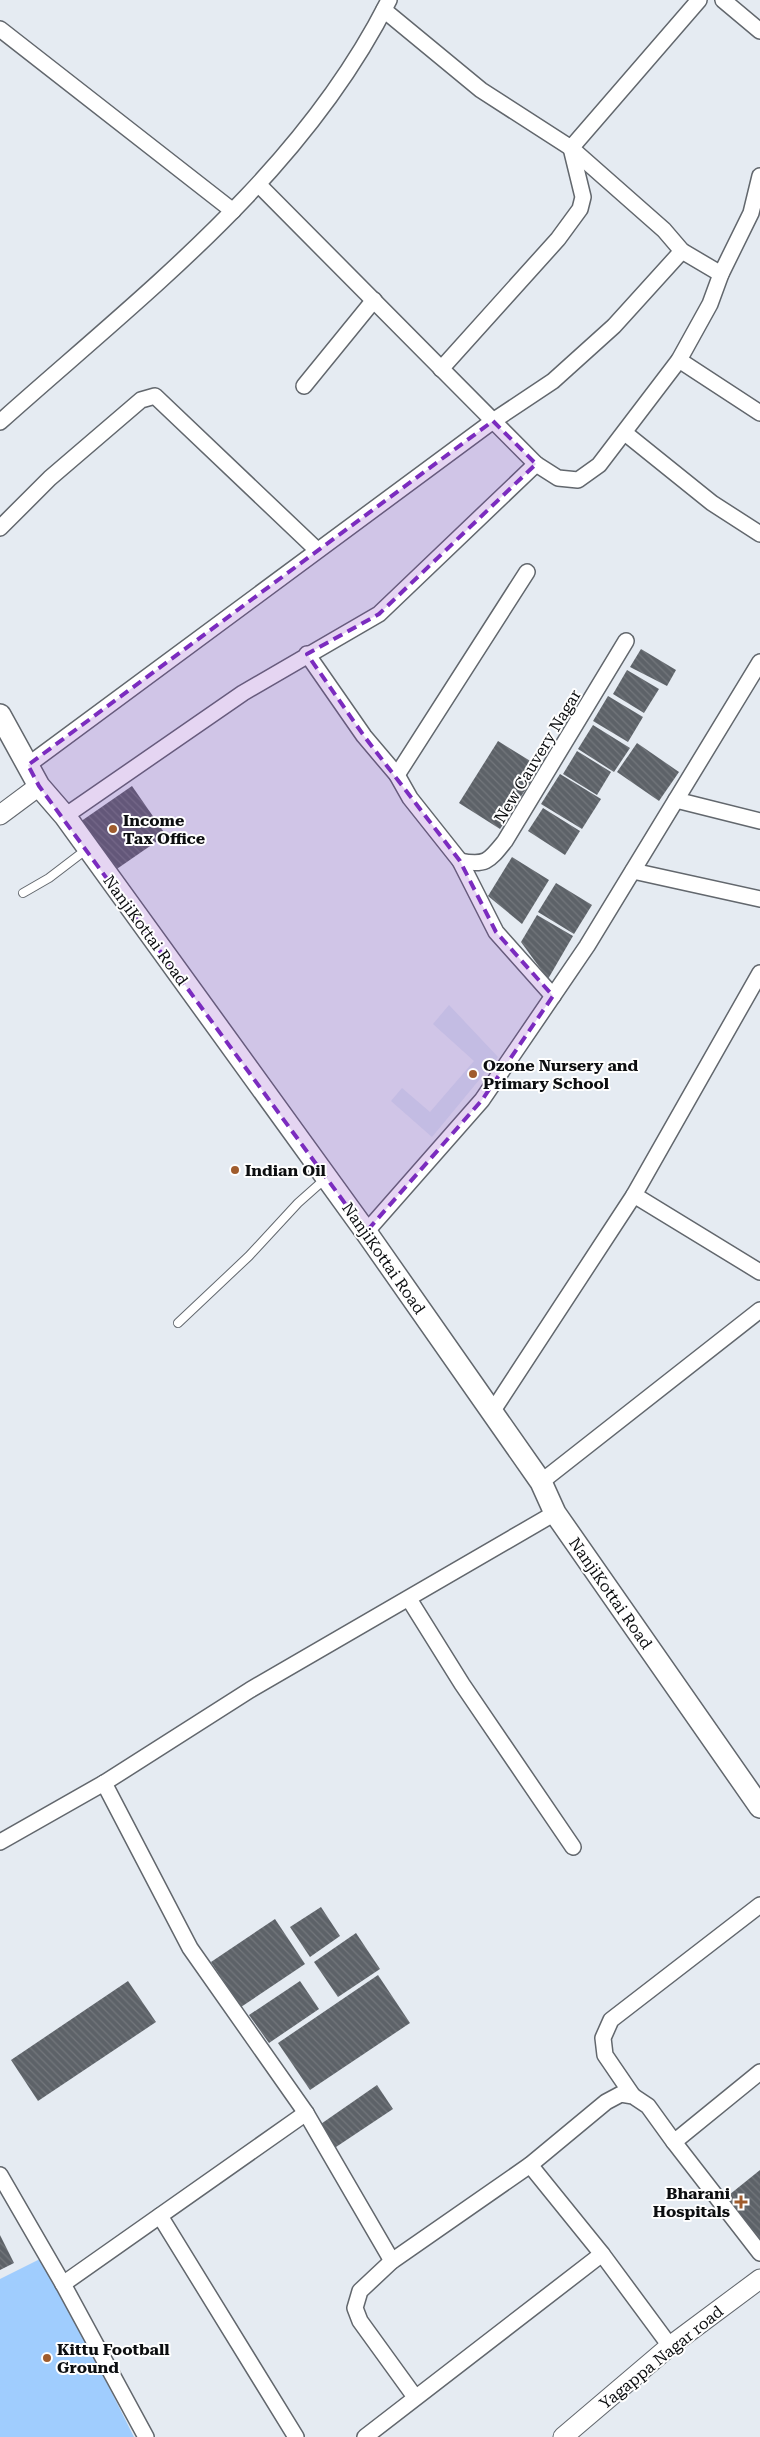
<svg xmlns="http://www.w3.org/2000/svg" width="760" height="2437" viewBox="0 0 760 2437" font-family="'Roboto Serif',serif">
  <style>
    .built { fill: #d5e0ed }
    .grass { fill: #a0cdfe }
    .building { fill: url(#building-back-hatch) }
    .lines { fill: none; stroke-linecap: round; stroke-linejoin: round }
    .service-casing { stroke: #62676d; stroke-width: 10 }
    .minor-casing { stroke: #62676d; stroke-width: 18 }
    .tertiary-casing { stroke: #62676d; stroke-width: 21 }
    .secondary-casing { stroke: #62676d; stroke-width: 24 }
    .service { stroke: #fff; stroke-width: 8 }
    .minor { stroke: #fff; stroke-width: 15 }
    .tertiary { stroke: #fff; stroke-width: 19 }
    .secondary { stroke: #fff; stroke-width: 21 }
    .marked { fill: #7b2cbf; fill-opacity: 0.2; stroke: #7b2cbf; stroke-width: 4; stroke-dasharray: 10 6; stroke-linejoin: round }
    .poi-dot { fill: #a05c2d; stroke: #fff; stroke-width: 2 }
    .labels { text-anchor: middle; stroke-width: 4; stroke-linejoin: round; paint-order: stroke }
    .street-label { font-size: 16px; fill: #0c0e10; stroke: #fff }
    .poi-label { font-size: 16px; font-weight: bold; fill: #0c0e10; stroke: #fff; text-anchor: start }
  </style>
  <defs>
    <pattern id="building-back-hatch" width="6" height="6" patternUnits="userSpaceOnUse" patternTransform="scale(1.25)"><rect width="6" height="6" fill="#5d6268"/><path d="M-1 5l2 2M0 0l6 6M5-1l2 2" fill="none" stroke="#73777c"/></pattern>
  </defs>
  <rect width="100%" height="100%" fill="#e5ebf2"/>
  <!-- built -->
  <path class="built" d="M449 1005 498 1057 432 1137 391 1101 402 1088 430 1112 474 1061 433 1024Z"/>
  <!-- grass -->
  <path class="grass" d="M44 2257 134 2437H0V2279Z"/>
  <!-- building -->
  <g class="building">
    <path d="M641 649 676 670 667 686 630 667Z"/>
    <path d="M627 670 659 689 644 713 613 694Z"/>
    <path d="M608 696 643 717 628 742 593 721Z"/>
    <path d="M593 725 630 748 614 772 578 749Z"/>
    <path d="M498 741 540 767 500 829 459 803Z"/>
    <path d="M637 743 679 772 659 801 617 772Z"/>
    <path d="M577 751 611 772 597 795 563 774Z"/>
    <path d="M560 774 601 799 582 829 541 804Z"/>
    <path d="M132 786 166 835 111 873 77 824Z"/>
    <path d="M543 808 580 831 565 855 528 831Z"/>
    <path d="M512 857 549 880 522 924 488 896Z"/>
    <path d="M556 883 592 905 574 934 538 912Z"/>
    <path d="M537 915 573 936 548 979 521 942Z"/>
    <path d="M321 1907 340 1936 310 1957 290 1927Z"/>
    <path d="M275 1919 305 1964 241 2007 211 1962Z"/>
    <path d="M356 1933 380 1969 338 1997 314 1962Z"/>
    <path d="M378 1975 410 2023 310 2090 278 2043Z"/>
    <path d="M128 1981 156 2022 38 2101 11 2060Z"/>
    <path d="M300 1981 319 2009 269 2043 249 2015Z"/>
    <path d="M377 2085 393 2109 333 2149 318 2126Z"/>
    <path d="M760 2170V2244L724 2199Z"/>
    <path d="M0 2235 14 2263 0 2270Z"/>
  </g>
  <g class="lines">
    <!-- service casing -->
    <g class="service-casing">
      <g id="service">
        <path d="M23 893 49 878 87 849"/>
        <path d="M178 1323 249 1256 298 1203 325 1179"/>
      </g>
    </g>
    <!-- minor casing -->
    <g class="minor-casing">
      <g id="minor">
        <path d="M723 0 760 31"/>
        <path d="M384 10 481 90 571 148 699 0"/>
        <path d="M0 29 233 211"/>
        <path d="M571 148 664 230 682 251 721 274"/>
        <path d="M259 185 536 464 558 478 578 480 599 465 679 360 710 304 721 274 751 213 760 176"/>
        <path d="M679 360 760 413"/>
        <path d="M441 369 558 239 580 209 583 197 571 148"/>
        <path d="M304 386 374 300"/>
        <path d="M0 422C142 295 302 174 389 0"/>
        <path d="M625 433 712 503 760 534"/>
        <path d="M0 528 50 478 141 400 155 396 317 550"/>
        <path d="M307 654 364 736 397 775 410 798 460 861 496 932 553 996"/>
        <path d="M28 765 493 421 553 381 614 326 682 251"/>
        <path d="M397 775 527 572"/>
        <path d="M676 800 760 821"/>
        <path d="M65 816 243 693 379 614 536 464"/>
        <path d="M460 861C486 866 489 861 505 841L626 641"/>
        <path d="M633 871 760 899"/>
        <path d="M634 1195 760 1272"/>
        <path d="M366 1232 482 1100 587 946 760 662"/>
        <path d="M492 1412 634 1195 760 973"/>
        <path d="M541 1482 760 1310"/>
        <path d="M409 1599 462 1684 573 1847"/>
        <path d="M104 1783 190 1948 306 2113 392 2261"/>
        <path d="M0 1842 104 1783 250 1690 555 1513"/>
        <path d="M633 2096 605 2055 603 2038 611 2020 760 1905"/>
        <path d="M674 2142 760 2253"/>
        <path d="M530 2165 602 2254 670 2346"/>
        <path d="M0 2175 63 2284 146 2437"/>
        <path d="M160 2216 296 2437"/>
        <path d="M63 2284 306 2113"/>
        <path d="M415 2397 360 2321 355 2308 360 2291 392 2261 530 2165 606 2102 621 2094 633 2096 648 2106 674 2142 760 2072"/>
        <path d="M365 2437 602 2254"/>
      </g>
    </g>
    <!-- tertiary casing -->
    <g class="tertiary-casing">
      <g id="tertiary">
        <path d="M0 815 39 786"/>
        <path d="M563 2437 670 2346 760 2279"/>
      </g>
    </g>
    <!-- secondary casing -->
    <g class="secondary-casing">
      <path id="secondary" d="M0 715 39 786 65 816 366 1232 541 1482 555 1513 760 1807"/>
    </g>
    <!-- service -->
    <use href="#service" class="service"/>
    <!-- minor -->
    <use href="#minor" class="minor"/>
    <!-- tertiary -->
    <use href="#tertiary" class="tertiary"/>
    <!-- secondary -->
    <use href="#secondary" class="secondary"/>
  </g>
  <!-- marked area -->
  <path class="marked" d="M493 421 536 464 379 614 307 654 364 736 460 861 496 932 553 996 482 1100 366 1232 39 786 28 765Z"/>
  <!-- markers -->
  <g class="poi-dot">
    <circle cx="113" cy="829" r="5"/>
    <circle cx="473" cy="1074" r="5"/>
    <circle cx="235" cy="1170" r="5"/>
    <path d="M738.5 2194.5h5v5h5v5h-5v5h-5v-5h-5v-5h5z"/>
    <circle cx="47" cy="2358" r="5"/>
  </g>
  <g class="labels">
    <!-- street labels -->
    <g class="street-label">
      <text transform="translate(537 756) rotate(-59)" y="6">New Cauvery Nagar</text>
      <text transform="translate(146 930) rotate(54)" y="6">NanjiKottai Road</text>
      <text transform="translate(384 1258) rotate(55)" y="6">NanjiKottai Road</text>
      <text transform="translate(611 1593) rotate(55)" y="6">NanjiKottai Road</text>
      <text transform="translate(661 2357) rotate(-39)" y="6">Yagappa Nagar road</text>
    </g>
    <!-- poi labels -->
    <g class="poi-label">
      <text x="123" y="826">Income<tspan x="123" dy="18">Tax Office</tspan></text>
      <text x="483" y="1071">Ozone Nursery and<tspan x="483" dy="18">Primary School</tspan></text>
      <text x="245" y="1176">Indian Oil</text>
      <text x="730" y="2199" text-anchor="end">Bharani<tspan x="730" dy="18">Hospitals</tspan></text>
      <text x="57" y="2355">Kittu Football<tspan x="57" dy="18">Ground</tspan></text>
    </g>
  </g>
</svg>
